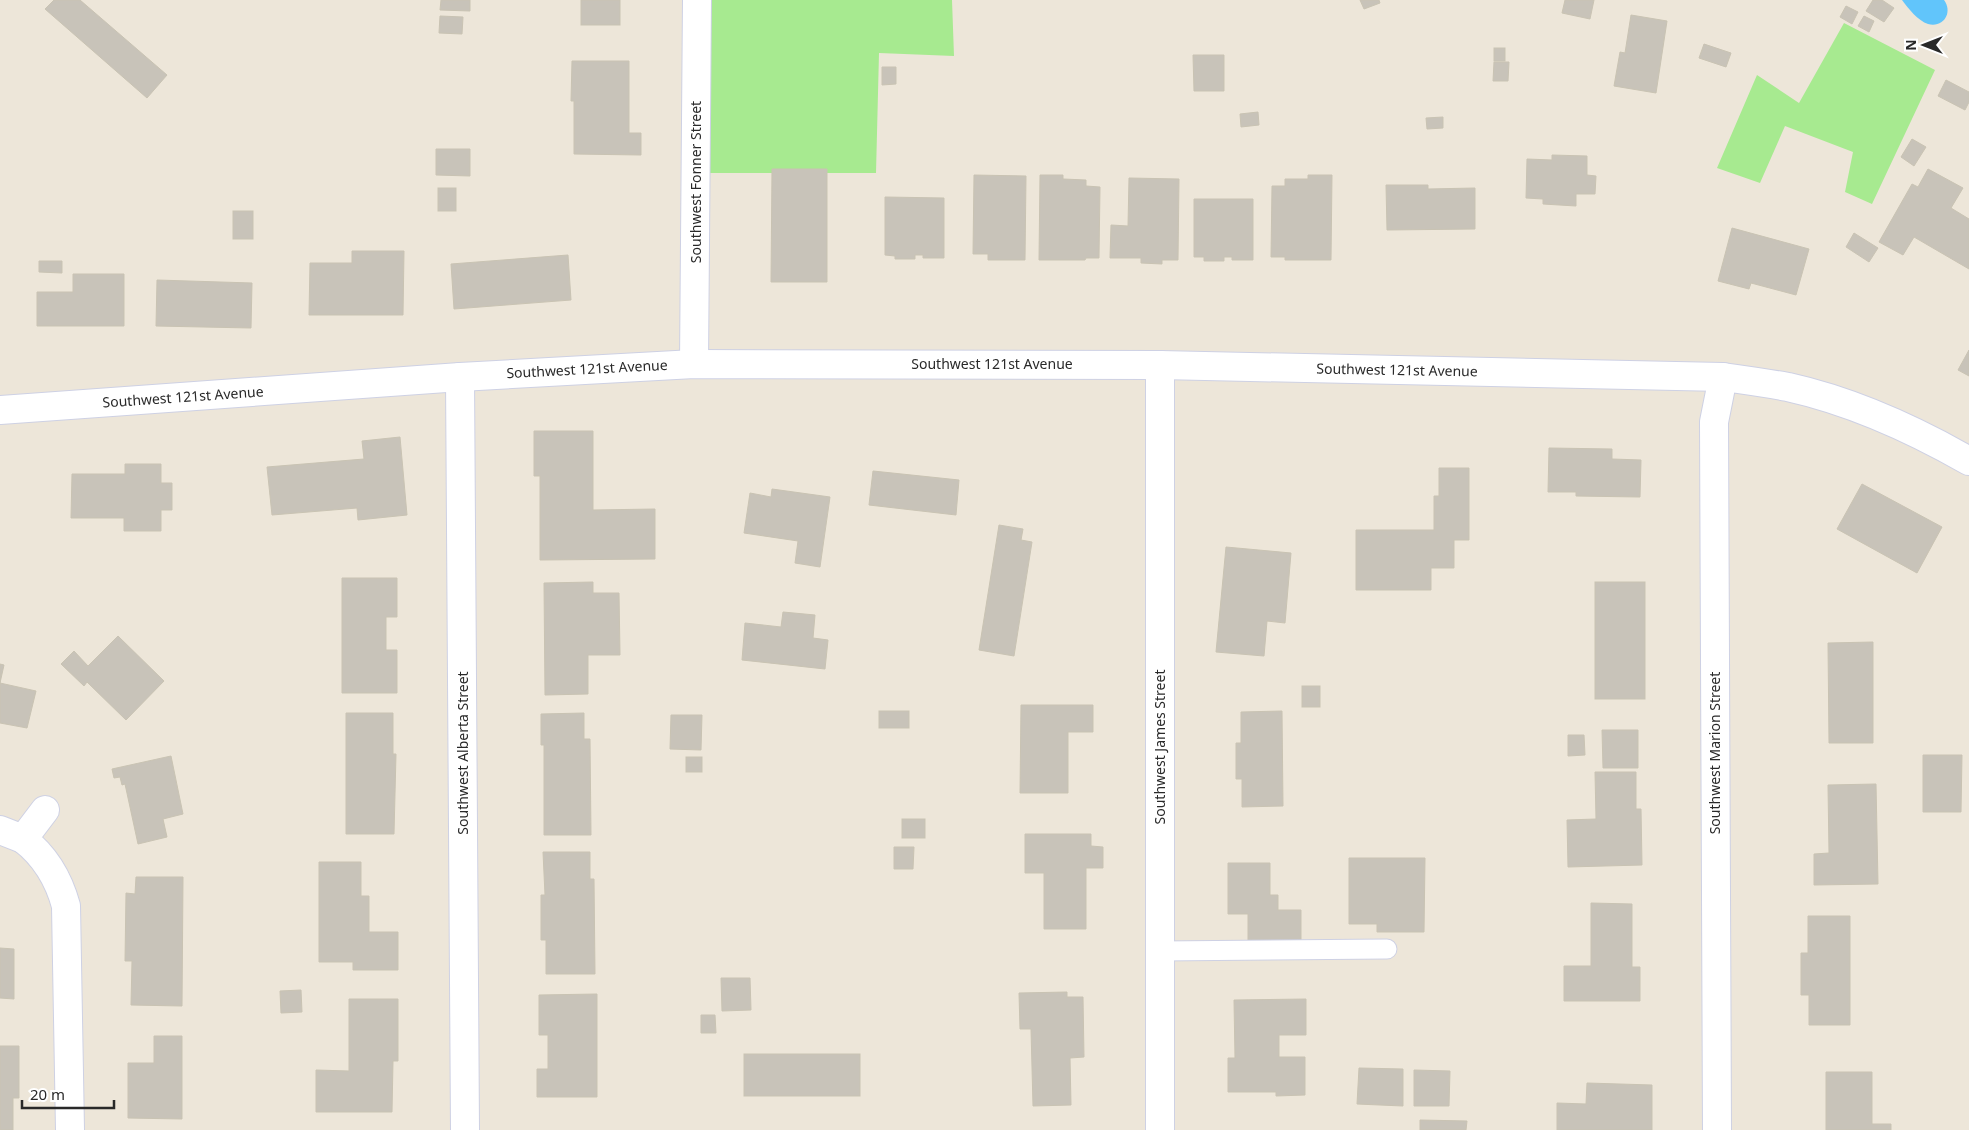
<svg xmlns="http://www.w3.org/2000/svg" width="1969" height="1130" viewBox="0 0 1969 1130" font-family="'Noto Sans',sans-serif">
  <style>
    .green { fill: #a7ea90 }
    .water { fill: #61c5fb }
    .building { fill: #c8c3b9; stroke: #c9c3b3 }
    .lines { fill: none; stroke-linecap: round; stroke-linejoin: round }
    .lane-casing { stroke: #ced1e4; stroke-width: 21 }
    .street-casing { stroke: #ced1e4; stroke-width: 30 }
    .secondary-casing { stroke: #ced1e4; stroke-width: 30 }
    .lane { stroke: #fff; stroke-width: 19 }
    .street { stroke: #fff; stroke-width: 28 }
    .secondary { stroke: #fff; stroke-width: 28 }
    .labels { text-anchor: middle; stroke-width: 4.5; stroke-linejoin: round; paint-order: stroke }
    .street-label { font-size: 14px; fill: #292929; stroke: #fff }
  </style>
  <rect width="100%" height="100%" fill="#ede6d9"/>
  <!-- green -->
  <g class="green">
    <path d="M711 0H952L954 56 879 53 876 173H710Z"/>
    <path d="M1844 23 1935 70 1872 204 1845 192 1853 152 1785 126 1760 183 1717 168 1757 75 1799 103Z"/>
  </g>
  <!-- water -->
  <path class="water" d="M1902 0H1944C1953 12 1944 28 1928 24 1918 21 1908 8 1902 0Z"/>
  <!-- building -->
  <g class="building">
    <path d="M54 0H80L167 75 147 98 45 9Z"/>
    <path d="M441 0H470V11L440 10Z"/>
    <rect x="581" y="0" width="39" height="25"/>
    <path d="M1360 0H1379L1380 3 1364 9Z"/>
    <path d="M1565 0H1594L1590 19 1562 13Z"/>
    <path d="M1873 0H1882L1894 8 1884 22 1866 11Z"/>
    <path d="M1846 6 1858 12 1852 24 1840 17Z"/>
    <path d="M1631 15 1667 21 1656 93 1614 86 1620 52 1625 53Z"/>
    <path d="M440 16 463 17 462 34 439 33Z"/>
    <path d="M1864 16 1874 21 1869 32 1858 26Z"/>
    <path d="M1704 44 1731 53 1726 67 1699 58Z"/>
    <rect x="1494" y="48" width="11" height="13"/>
    <path d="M1193 55H1224V91H1194Z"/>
    <path d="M572 61H629V133H641V155L574 154V101H571Z"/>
    <path d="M1494 62H1509L1508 81H1493Z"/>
    <path d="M882 67H896V84L882 85Z"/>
    <path d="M1946 80 1969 92V102L1965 110 1938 96Z"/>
    <path d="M1258 112 1259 125 1241 127 1240 114Z"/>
    <path d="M1443 117V128L1427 129 1426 118Z"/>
    <path d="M1912 139 1926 147 1914 166 1901 157Z"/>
    <path d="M436 149H470V176L436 175Z"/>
    <path d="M1552 155 1587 156V175L1596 176 1595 194H1576V206L1543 204V199L1526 198 1527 159 1552 160Z"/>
    <path d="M772 169H827V282H771Z"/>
    <path d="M1928 169 1963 188 1951 208 1969 219V269L1914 237 1903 255 1879 242 1912 184 1918 187Z"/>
    <path d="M974 175 1026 176 1025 260H988V254H973Z"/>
    <path d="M1040 175H1063V179L1086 180V186L1100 187 1099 258H1086L1085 260H1039Z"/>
    <path d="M1308 175H1332L1331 260H1285V257H1271L1272 186H1285V179H1308Z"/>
    <path d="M1129 178 1179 179 1178 260H1162V264L1141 263V258H1110L1111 225 1128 226Z"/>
    <path d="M1386 185H1428V189L1475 188V229L1387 230Z"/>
    <rect x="438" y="188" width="18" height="23"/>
    <path d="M885 197 944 198V258H923V255H915V259H895V256L885 255Z"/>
    <path d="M1194 199H1253V260H1232V257H1224V261H1204V257H1194Z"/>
    <rect x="233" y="211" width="20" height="28"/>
    <path d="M1732 228 1809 249 1796 295 1751 283 1749 289 1718 281Z"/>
    <path d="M1854 233 1878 248 1869 262 1846 247Z"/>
    <path d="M352 251H404L403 315H309L310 263H352Z"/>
    <path d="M568 255 571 300 454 309 451 264Z"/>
    <path d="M39 261H62V273L39 272Z"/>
    <path d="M73 274H124V326H37V292H73Z"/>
    <path d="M157 280 252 283 251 328 156 326Z"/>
    <path d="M1969 350V376L1958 370Z"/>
    <path d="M534 431H593V510L655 509V559L540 560V476H534Z"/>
    <path d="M400 437 407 515 358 520 357 508 272 515 267 467 364 459 362 441Z"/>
    <path d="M1549 448 1612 449V459L1641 460 1640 497 1576 496V492H1548Z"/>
    <path d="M125 464H161V483H172V510H161V531H124V518H71L72 474H125Z"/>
    <path d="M1439 468H1469V540H1454V568H1431V590H1356V530H1434V496H1439Z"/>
    <path d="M873 471 959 480 956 515 869 505Z"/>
    <path d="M1862 484 1942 527 1917 573 1837 529Z"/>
    <path d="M772 489 830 497 820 567 795 563 798 541 744 533 750 493 771 497Z"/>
    <path d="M999 525 1023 529 1021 540 1032 542 1014 656 979 650Z"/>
    <path d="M1226 547 1291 553 1285 623 1267 621 1264 656 1216 652Z"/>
    <path d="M342 578H397V617H386V650H397V693H342Z"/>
    <path d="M593 582V593H619L620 655H588V694L545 695 544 583Z"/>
    <rect x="1595" y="582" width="50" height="117"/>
    <path d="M783 612 815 615 813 638 828 640 825 669 742 660 745 623 781 627Z"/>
    <path d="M118 636 164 681 126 720 87 682 84 686 61 664 74 651 88 666Z"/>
    <path d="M1873 642V743H1829L1828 643Z"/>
    <path d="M0 664 4 665 0 683 36 691 27 728 0 723Z"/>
    <rect x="1302" y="686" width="18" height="21"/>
    <path d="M1021 705H1093V732H1068V793H1020Z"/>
    <rect x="879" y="711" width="30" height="17"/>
    <path d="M1282 711 1283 806 1242 807V779H1236V743H1241V712Z"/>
    <path d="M346 713H393V754H396L394 834H346Z"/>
    <path d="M584 713V739H590L591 835H544V745H541V714Z"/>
    <path d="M671 715H702L701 750 670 749Z"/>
    <path d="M1602 730H1638V768H1603Z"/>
    <path d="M1568 735H1584L1585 755 1568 756Z"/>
    <path d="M1923 755H1962L1961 812H1923Z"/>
    <path d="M171 756 183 814 163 819 167 837 138 844 125 784 122 785 120 777 114 778 112 769Z"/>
    <rect x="686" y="757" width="16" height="15"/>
    <path d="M1595 772H1636V809H1641L1642 865 1568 867 1567 820 1596 819Z"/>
    <path d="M1876 784 1878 884 1814 885V854L1829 853 1828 785Z"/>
    <rect x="902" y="819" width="23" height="19"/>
    <path d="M1025 834H1091V846L1103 847V868H1086V929H1044V873H1025Z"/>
    <path d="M894 847H914L913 869H894Z"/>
    <path d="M543 852H590V879H594L595 974H546V940H541V895H545Z"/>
    <path d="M1349 858H1425L1424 932H1377V924H1349Z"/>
    <path d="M319 862H361V896H369V932H398V970H353V962H319Z"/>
    <path d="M1228 863H1270V895H1278V910H1301V941H1248V914H1228Z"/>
    <path d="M136 877H183L182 1006 131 1005 132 961H125L126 893 135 894Z"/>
    <path d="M1591 903 1632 904V967H1640V1001H1564V966H1591Z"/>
    <path d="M1808 916H1850V1025H1809V995H1801V953H1808Z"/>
    <path d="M0 948 14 949V999L0 998Z"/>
    <path d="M721 978H750L751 1010 722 1011Z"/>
    <path d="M301 990 302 1012 281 1013 280 991Z"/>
    <path d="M1067 992V997H1083L1084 1057 1070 1058 1071 1105 1033 1106 1031 1029H1020L1019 993Z"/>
    <path d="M597 994V1097H537V1069H548V1035H539V995Z"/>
    <path d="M349 999H398V1061H393L392 1112H316V1070L349 1071Z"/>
    <path d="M1306 999V1035H1279V1057H1305V1095L1276 1096V1092H1228V1058H1235L1234 1000Z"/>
    <path d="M701 1015H715L716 1033H701Z"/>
    <path d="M154 1036H182V1119L128 1118V1063H154Z"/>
    <path d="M0 1046H19V1098H13V1130H0Z"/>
    <rect x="744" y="1054" width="116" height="42"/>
    <path d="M1359 1068 1403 1069V1106L1357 1104Z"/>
    <path d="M1414 1070 1450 1071 1449 1106H1414Z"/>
    <path d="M1826 1072H1872V1124H1891V1130H1826Z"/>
    <path d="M1587 1083 1652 1085V1130H1557V1103L1586 1104Z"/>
    <path d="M1420 1120 1467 1121 1466 1130H1420Z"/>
  </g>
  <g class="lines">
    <!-- lane casing -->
    <g class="lane-casing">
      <path id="lane" d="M1160 951 1387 949"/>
    </g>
    <!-- street casing -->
    <g class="street-casing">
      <g id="street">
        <path d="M694 364 697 0"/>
        <path d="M460 377 465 1130"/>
        <path d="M0 830 23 839 45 810"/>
        <path d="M23 839C45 856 59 880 66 906L70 1130"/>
        <path d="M1160 1130V365"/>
        <path d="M1717 1130 1714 422 1723 377"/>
      </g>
    </g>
    <!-- secondary casing -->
    <g class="secondary-casing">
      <path id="secondary" d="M0 410 460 377 694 364 1160 365 1723 377C1745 380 1766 383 1788 387 1851 401 1913 429 1969 461"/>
    </g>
    <!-- lane -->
    <use href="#lane" class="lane"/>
    <!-- street -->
    <use href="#street" class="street"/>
    <!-- secondary -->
    <use href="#secondary" class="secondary"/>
  </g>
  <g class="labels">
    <!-- street labels -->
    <g class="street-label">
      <text transform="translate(696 182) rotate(-90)" y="5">Southwest Fonner Street</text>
      <text x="992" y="369">Southwest 121st Avenue</text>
      <text transform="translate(587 369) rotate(-3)" y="5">Southwest 121st Avenue</text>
      <text transform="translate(1397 370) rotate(1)" y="5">Southwest 121st Avenue</text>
      <text transform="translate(183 397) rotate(-4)" y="5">Southwest 121st Avenue</text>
      <text transform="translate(1160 747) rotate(-90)" y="5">Southwest James Street</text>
      <text transform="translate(463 753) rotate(-90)" y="5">Southwest Alberta Street</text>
      <text transform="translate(1715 753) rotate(-90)" y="5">Southwest Marion Street</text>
    </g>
  </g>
  <!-- north arrow -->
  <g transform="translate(1924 45) rotate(270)" stroke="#ffffff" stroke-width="4" paint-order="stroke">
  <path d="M0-4L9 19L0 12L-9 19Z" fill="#292929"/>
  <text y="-8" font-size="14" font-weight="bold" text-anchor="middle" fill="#292929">N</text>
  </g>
  <!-- scale -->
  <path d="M22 1100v8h92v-8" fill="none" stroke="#292929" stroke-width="2.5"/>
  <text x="30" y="1100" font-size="15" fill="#292929" stroke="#ffffff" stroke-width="4" paint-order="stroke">20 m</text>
</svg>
